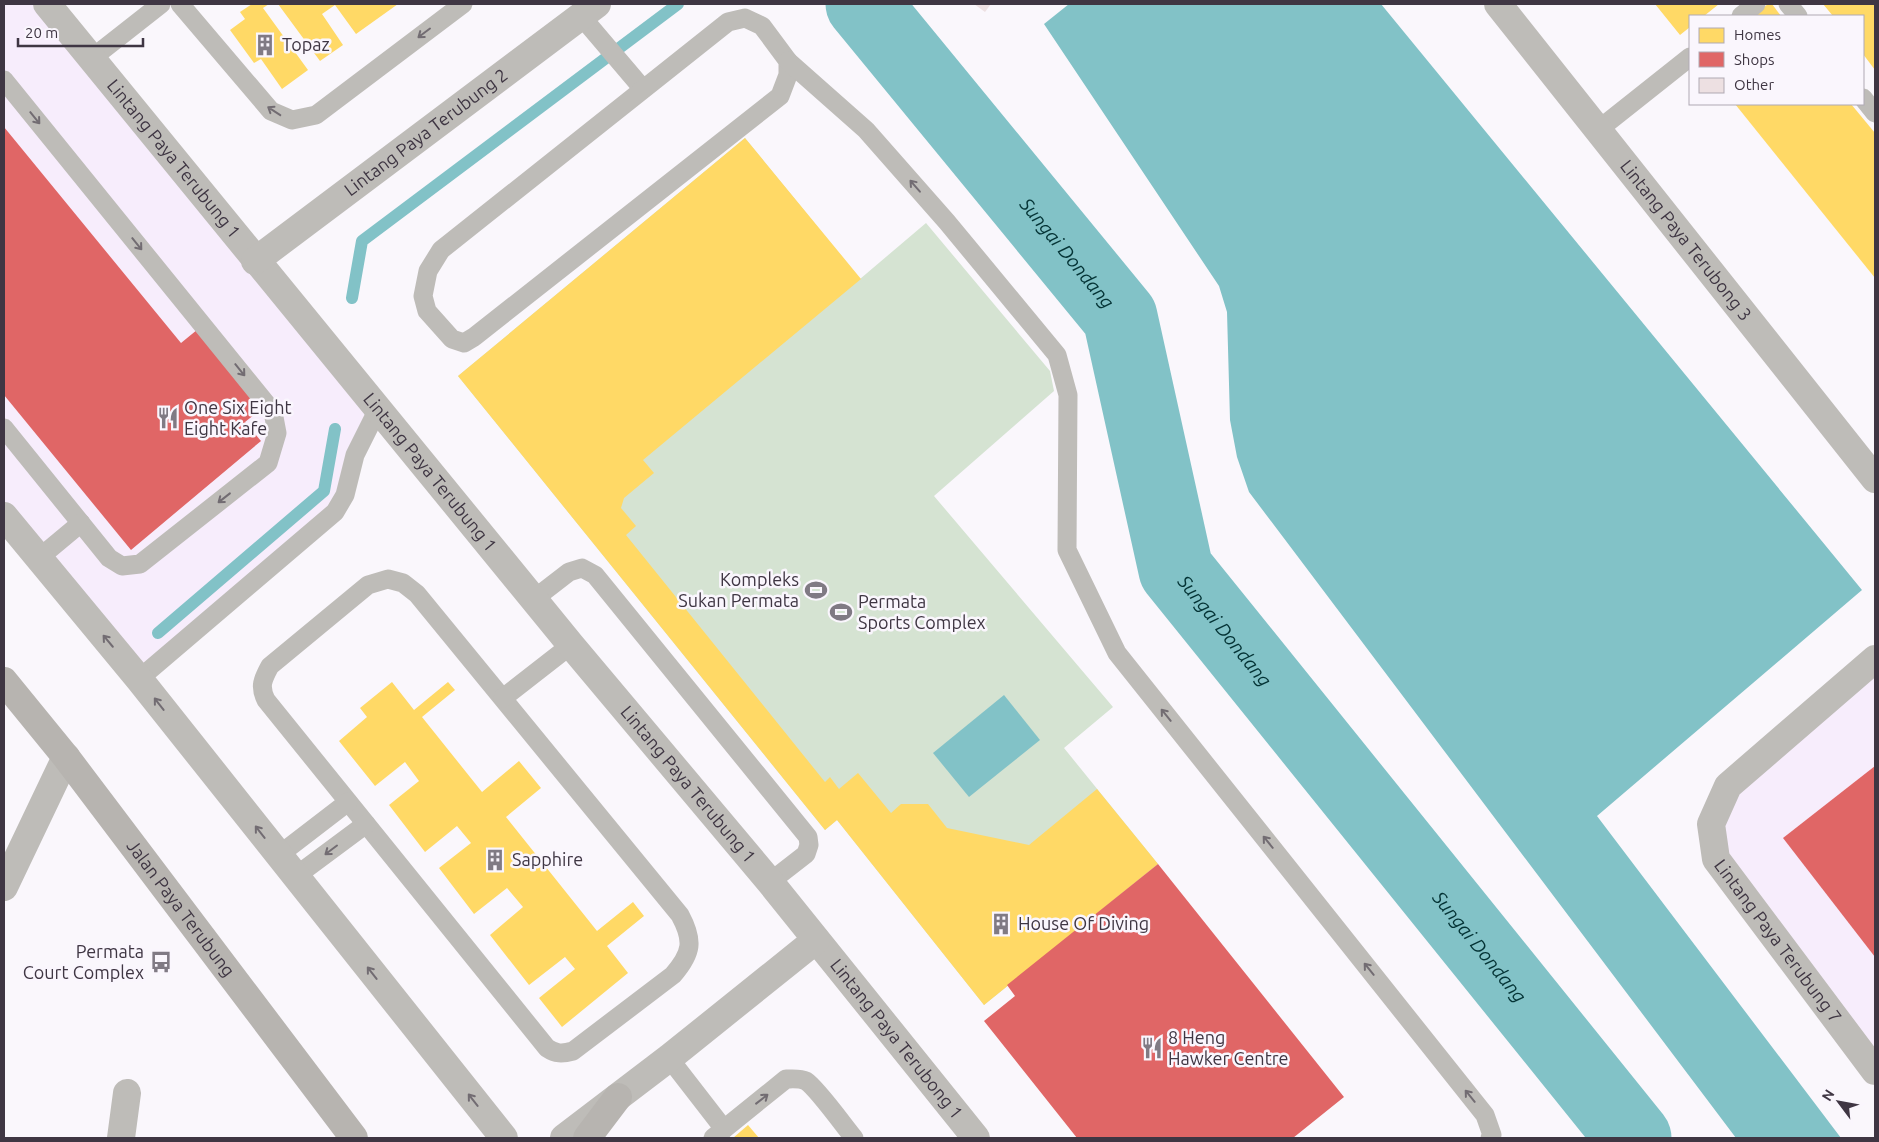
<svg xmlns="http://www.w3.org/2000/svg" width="1879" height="1142" viewBox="0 0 1879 1142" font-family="Ubuntu,sans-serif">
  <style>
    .built { fill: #f7edfc }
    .green { fill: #d5e3d2 }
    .water { fill: #82c2c7 }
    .homes { fill: #ffd966 }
    .shops { fill: #e06666 }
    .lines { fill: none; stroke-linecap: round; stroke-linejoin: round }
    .stream { stroke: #82c2c7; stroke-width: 12 }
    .river { stroke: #82c2c7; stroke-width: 75 }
    .building { fill: #ede0e2 }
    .lane { stroke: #bebcb8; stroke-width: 19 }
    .street { stroke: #bebcb8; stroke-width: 28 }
    .primary { stroke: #b7b4b0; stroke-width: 28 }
    .oneway { stroke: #726c72 }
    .labels { text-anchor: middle; stroke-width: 5; stroke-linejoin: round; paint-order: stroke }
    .poi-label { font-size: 18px; fill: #3f3643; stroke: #faf6fd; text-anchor: start }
    .street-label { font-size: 18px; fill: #3f3643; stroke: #faf6fd }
    .water-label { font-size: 19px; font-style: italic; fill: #043335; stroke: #faf6fd }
  </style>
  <rect width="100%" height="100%" fill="#faf7fc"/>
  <!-- built -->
  <g class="built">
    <path d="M4 4H47L378 409 345 495 139 679 4 516Z"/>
    <path d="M1875 659V1071L1716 859 1728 786Z"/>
  </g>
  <!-- green -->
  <path class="green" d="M745 138 860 279 926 223 1050 371 1054 391 934 496 1113 707 1064 748 1158 864 984 1005 837 820 825 830 458 376Z"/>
  <!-- water -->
  <g class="water">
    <path d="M1069 4H1381L1862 590 1597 816 1841 1138H1736L1249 492 1237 457 1230 420 1227 312 1219 286 1044 24Z"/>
    <path d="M1004 695 1040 740 969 797 933 753Z"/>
  </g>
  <!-- homes -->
  <g class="homes">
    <path d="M252 4H269L263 8 308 70 282 89 261 59 254 63 230 30 245 19 240 12Z"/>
    <path d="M278 4H398L356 34 335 5 322 14 343 45 320 61Z"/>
    <path d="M1655 4H1719L1704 16H1690V27L1680 35Z"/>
    <path d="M1768 4H1772L1781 16H1753Z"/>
    <path d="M1823 4H1875V70L1863 54V16H1833Z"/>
    <path d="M1735 104H1851L1875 133V278Z"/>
    <path d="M745 138 861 279 643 460 654 473 624 498 621 508 636 526 626 535 825 782 830 777 839 789 858 773 891 813 901 804H928L947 828 1029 845 1097 789 1158 864 984 1005 837 820 825 830 458 376Z"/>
    <path d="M392 682 414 710 448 682 455 690 422 717 482 792 519 761 541 788 506 817 597 931 633 902 644 916 607 946 628 973 562 1027 539 998 575 969 565 957 529 985 490 935 523 907 507 888 474 914 439 868 471 843 457 826 425 852 389 805 419 781 405 762 375 786 339 741 367 717 360 708Z"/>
    <path d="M748 1125 759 1138H733Z"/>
  </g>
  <!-- shops -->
  <g class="shops">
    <path d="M4 127 181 343 203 325 260 410 245 422 261 441 131 550 4 395Z"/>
    <path d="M1875 766V957L1783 838Z"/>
    <path d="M1158 864 1344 1097 1293 1138H1077L984 1021 1015 996 1007 985Z"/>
  </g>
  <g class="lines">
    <!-- stream -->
    <g class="stream">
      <path d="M352 298 362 241 678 4"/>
      <path d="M158 633 324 491 335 429"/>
    </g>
    <!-- river -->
    <path class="river" id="s1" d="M863 4 1120 317 1176 570 1634 1138"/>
  </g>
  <!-- building -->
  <path class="building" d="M974 4H991L985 12Z"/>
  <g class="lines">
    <!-- lane -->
    <g class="lane">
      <path d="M180 4 271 111 292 120 316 115 463 4"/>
      <path d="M1788 4 1798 16"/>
      <path d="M581 16 643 89"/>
      <path d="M1741 16 1756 4"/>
      <path d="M745 18 762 26 788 61V75L780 96 474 337 464 343 452 339 427 311 423 296 428 271 441 250 728 22Z"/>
      <path d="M91 59 161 4"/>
      <path d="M788 61 866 130 947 222 1057 355 1068 395 1067 550 1117 653 1485 1115 1492 1135 1490 1138"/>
      <path d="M4 80 273 412 277 433 268 463 140 564 122 566 109 558 4 428"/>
      <path d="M1863 98 1875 113"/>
      <path d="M1598 130 1690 57"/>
      <path d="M39 558 81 523"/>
      <path d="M388 579 403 583 417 594 680 915C694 941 692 953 673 975L573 1051C562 1054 556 1054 547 1048L266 700C259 686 263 679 270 666L368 585Z"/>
      <path d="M534 599 569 572 582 568 595 575 808 837 809 845 806 854 770 882"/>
      <path d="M139 679 335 512 345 495 355 455 378 409"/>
      <path d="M503 698 571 645"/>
      <path d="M279 855 348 802"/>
      <path d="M296 876 366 824"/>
      <path d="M669 1058 724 1129"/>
      <path d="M713 1138 786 1079C792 1079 800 1078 806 1081 817 1088 844 1126 854 1138"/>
    </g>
    <!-- street -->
    <g class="street">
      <path id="s2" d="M47 4 571 645 770 882 976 1138"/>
      <path id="s3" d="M1498 4 1875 479"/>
      <path id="s4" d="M255 261 597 4"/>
      <path d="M4 516 139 679 504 1138"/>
      <path id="s5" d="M1875 659 1728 786 1711 824 1716 859 1875 1071"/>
      <path d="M4 887 66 757"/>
      <path d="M121 1138 127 1093"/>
      <path d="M564 1138 669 1058 816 940"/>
    </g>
    <!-- primary -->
    <g class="primary">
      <path id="s6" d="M4 681 66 757 354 1138"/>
      <path d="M587 1138 618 1097"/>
    </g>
  </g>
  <!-- one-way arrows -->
  <defs><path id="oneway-shaft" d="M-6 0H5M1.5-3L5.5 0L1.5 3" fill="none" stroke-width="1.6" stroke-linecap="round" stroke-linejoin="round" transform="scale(1.25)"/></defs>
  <g class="oneway">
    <use href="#oneway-shaft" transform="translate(424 33) rotate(143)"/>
    <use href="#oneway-shaft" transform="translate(274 111) rotate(-147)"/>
    <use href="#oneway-shaft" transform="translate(35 118) rotate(51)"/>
    <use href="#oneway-shaft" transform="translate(915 186) rotate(-131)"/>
    <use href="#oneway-shaft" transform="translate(137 244) rotate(51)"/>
    <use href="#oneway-shaft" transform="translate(240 370) rotate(51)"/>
    <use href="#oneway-shaft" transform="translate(224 498) rotate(142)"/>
    <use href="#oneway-shaft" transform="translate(108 641) rotate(-130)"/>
    <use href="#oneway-shaft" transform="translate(159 704) rotate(-128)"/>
    <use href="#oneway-shaft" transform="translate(1166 715) rotate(-129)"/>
    <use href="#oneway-shaft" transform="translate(260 832) rotate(-128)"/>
    <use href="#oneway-shaft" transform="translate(1268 842) rotate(-129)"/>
    <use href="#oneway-shaft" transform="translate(331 850) rotate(143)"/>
    <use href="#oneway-shaft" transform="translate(1369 969) rotate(-129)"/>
    <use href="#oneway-shaft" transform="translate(372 973) rotate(-128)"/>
    <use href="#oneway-shaft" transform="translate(1470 1096) rotate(-129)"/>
    <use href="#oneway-shaft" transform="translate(762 1099) rotate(-38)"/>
    <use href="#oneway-shaft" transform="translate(473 1100) rotate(-128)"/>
  </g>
  <!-- icons -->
  <defs>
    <g id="building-bare" transform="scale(1.725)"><path d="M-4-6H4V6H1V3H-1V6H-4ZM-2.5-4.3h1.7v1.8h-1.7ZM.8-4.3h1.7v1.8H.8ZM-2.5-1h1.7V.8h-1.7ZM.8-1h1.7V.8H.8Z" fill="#807a84" stroke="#faf6fd" stroke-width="2.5" paint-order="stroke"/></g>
    <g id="restaurant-bare" transform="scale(1.725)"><path d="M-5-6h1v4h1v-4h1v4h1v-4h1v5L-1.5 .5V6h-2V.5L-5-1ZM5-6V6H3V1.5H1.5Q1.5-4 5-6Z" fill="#807a84" stroke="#faf6fd" stroke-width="2.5" paint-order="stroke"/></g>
    <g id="stadium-bare" transform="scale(1.725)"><path d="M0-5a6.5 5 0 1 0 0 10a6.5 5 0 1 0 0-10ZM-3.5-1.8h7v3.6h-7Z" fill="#807a84" stroke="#faf6fd" stroke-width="2.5" paint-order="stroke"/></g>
    <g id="bus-bare" transform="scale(1.725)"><path d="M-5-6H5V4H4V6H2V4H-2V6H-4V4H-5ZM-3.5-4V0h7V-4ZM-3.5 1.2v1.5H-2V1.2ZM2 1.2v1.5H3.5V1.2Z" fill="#807a84" stroke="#faf6fd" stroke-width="2.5" paint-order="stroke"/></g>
  </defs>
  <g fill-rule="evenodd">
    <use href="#building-bare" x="265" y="45"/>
    <use href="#restaurant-bare" x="168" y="418"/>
    <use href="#stadium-bare" x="816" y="590"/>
    <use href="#stadium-bare" x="841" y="612"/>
    <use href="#building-bare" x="495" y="860"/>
    <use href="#building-bare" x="1001" y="924"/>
    <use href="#bus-bare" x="161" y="962"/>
    <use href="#restaurant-bare" x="1152" y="1048"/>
  </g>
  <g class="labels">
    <!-- poi labels -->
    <g class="poi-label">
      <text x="282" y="51">Topaz</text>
      <text x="184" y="414">One Six Eight<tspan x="184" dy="21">Eight Kafe</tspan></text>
      <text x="799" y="586" text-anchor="end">Kompleks<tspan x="799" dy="21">Sukan Permata</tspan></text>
      <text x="858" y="608">Permata<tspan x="858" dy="21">Sports Complex</tspan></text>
      <text x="512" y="866">Sapphire</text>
      <text x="1018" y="930">House Of Diving</text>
      <text x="144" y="958" text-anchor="end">Permata<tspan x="144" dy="21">Court Complex</tspan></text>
      <text x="1168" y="1044">8 Heng<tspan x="1168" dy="21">Hawker Centre</tspan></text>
    </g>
    <!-- street labels -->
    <g class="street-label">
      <text dy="6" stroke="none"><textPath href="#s4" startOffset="214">Lintang Paya Terubung 2</textPath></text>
      <text dy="6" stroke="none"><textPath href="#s2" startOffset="200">Lintang Paya Terubung 1</textPath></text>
      <text dy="6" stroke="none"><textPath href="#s3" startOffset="302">Lintang Paya Terubong 3</textPath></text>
      <text dy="6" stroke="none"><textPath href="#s2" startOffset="605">Lintang Paya Terubung 1</textPath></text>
      <text dy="6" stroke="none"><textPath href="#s2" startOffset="1010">Lintang Paya Terubung 1</textPath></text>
      <text dy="6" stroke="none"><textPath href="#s6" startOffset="288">Jalan Paya Terubung</textPath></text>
      <text dy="6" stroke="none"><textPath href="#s5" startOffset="374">Lintang Paya Terubung 7</textPath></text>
      <text dy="6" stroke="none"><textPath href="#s2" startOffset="1339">Lintang Paya Terubong 1</textPath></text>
    </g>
    <!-- water labels -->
    <g class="water-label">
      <text dy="7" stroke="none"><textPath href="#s1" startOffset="322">Sungai Dondang</textPath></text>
      <text dy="7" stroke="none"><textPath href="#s1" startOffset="742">Sungai Dondang</textPath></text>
      <text dy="7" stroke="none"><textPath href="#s1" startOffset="1148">Sungai Dondang</textPath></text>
    </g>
  </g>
  <!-- border -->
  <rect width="1879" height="1142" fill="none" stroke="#3f3643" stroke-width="10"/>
  <!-- legend -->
  <rect x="1689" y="15" width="175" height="90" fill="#faf6fd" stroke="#afa9b3"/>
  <rect x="1699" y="28" width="25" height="15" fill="#ffd966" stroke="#afa9b3"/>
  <text x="1734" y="40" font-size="15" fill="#3f3643">Homes</text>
  <rect x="1699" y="52" width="25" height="15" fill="#e06666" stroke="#afa9b3"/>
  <text x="1734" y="65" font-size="15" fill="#3f3643">Shops</text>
  <rect x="1699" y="78" width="25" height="15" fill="#ede0e2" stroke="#afa9b3"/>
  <text x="1734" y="90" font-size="15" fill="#3f3643">Other</text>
  <!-- north arrow -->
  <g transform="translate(1839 1102) rotate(302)" stroke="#faf6fd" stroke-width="4" paint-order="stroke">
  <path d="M0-4L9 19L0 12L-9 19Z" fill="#3f3643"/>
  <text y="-8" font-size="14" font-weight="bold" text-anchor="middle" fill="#3f3643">N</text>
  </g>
  <!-- scale -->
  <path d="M18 38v8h125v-8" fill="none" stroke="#3f3643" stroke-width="2.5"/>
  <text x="25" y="38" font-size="15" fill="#3f3643" stroke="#faf6fd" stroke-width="4" paint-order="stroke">20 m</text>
</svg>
